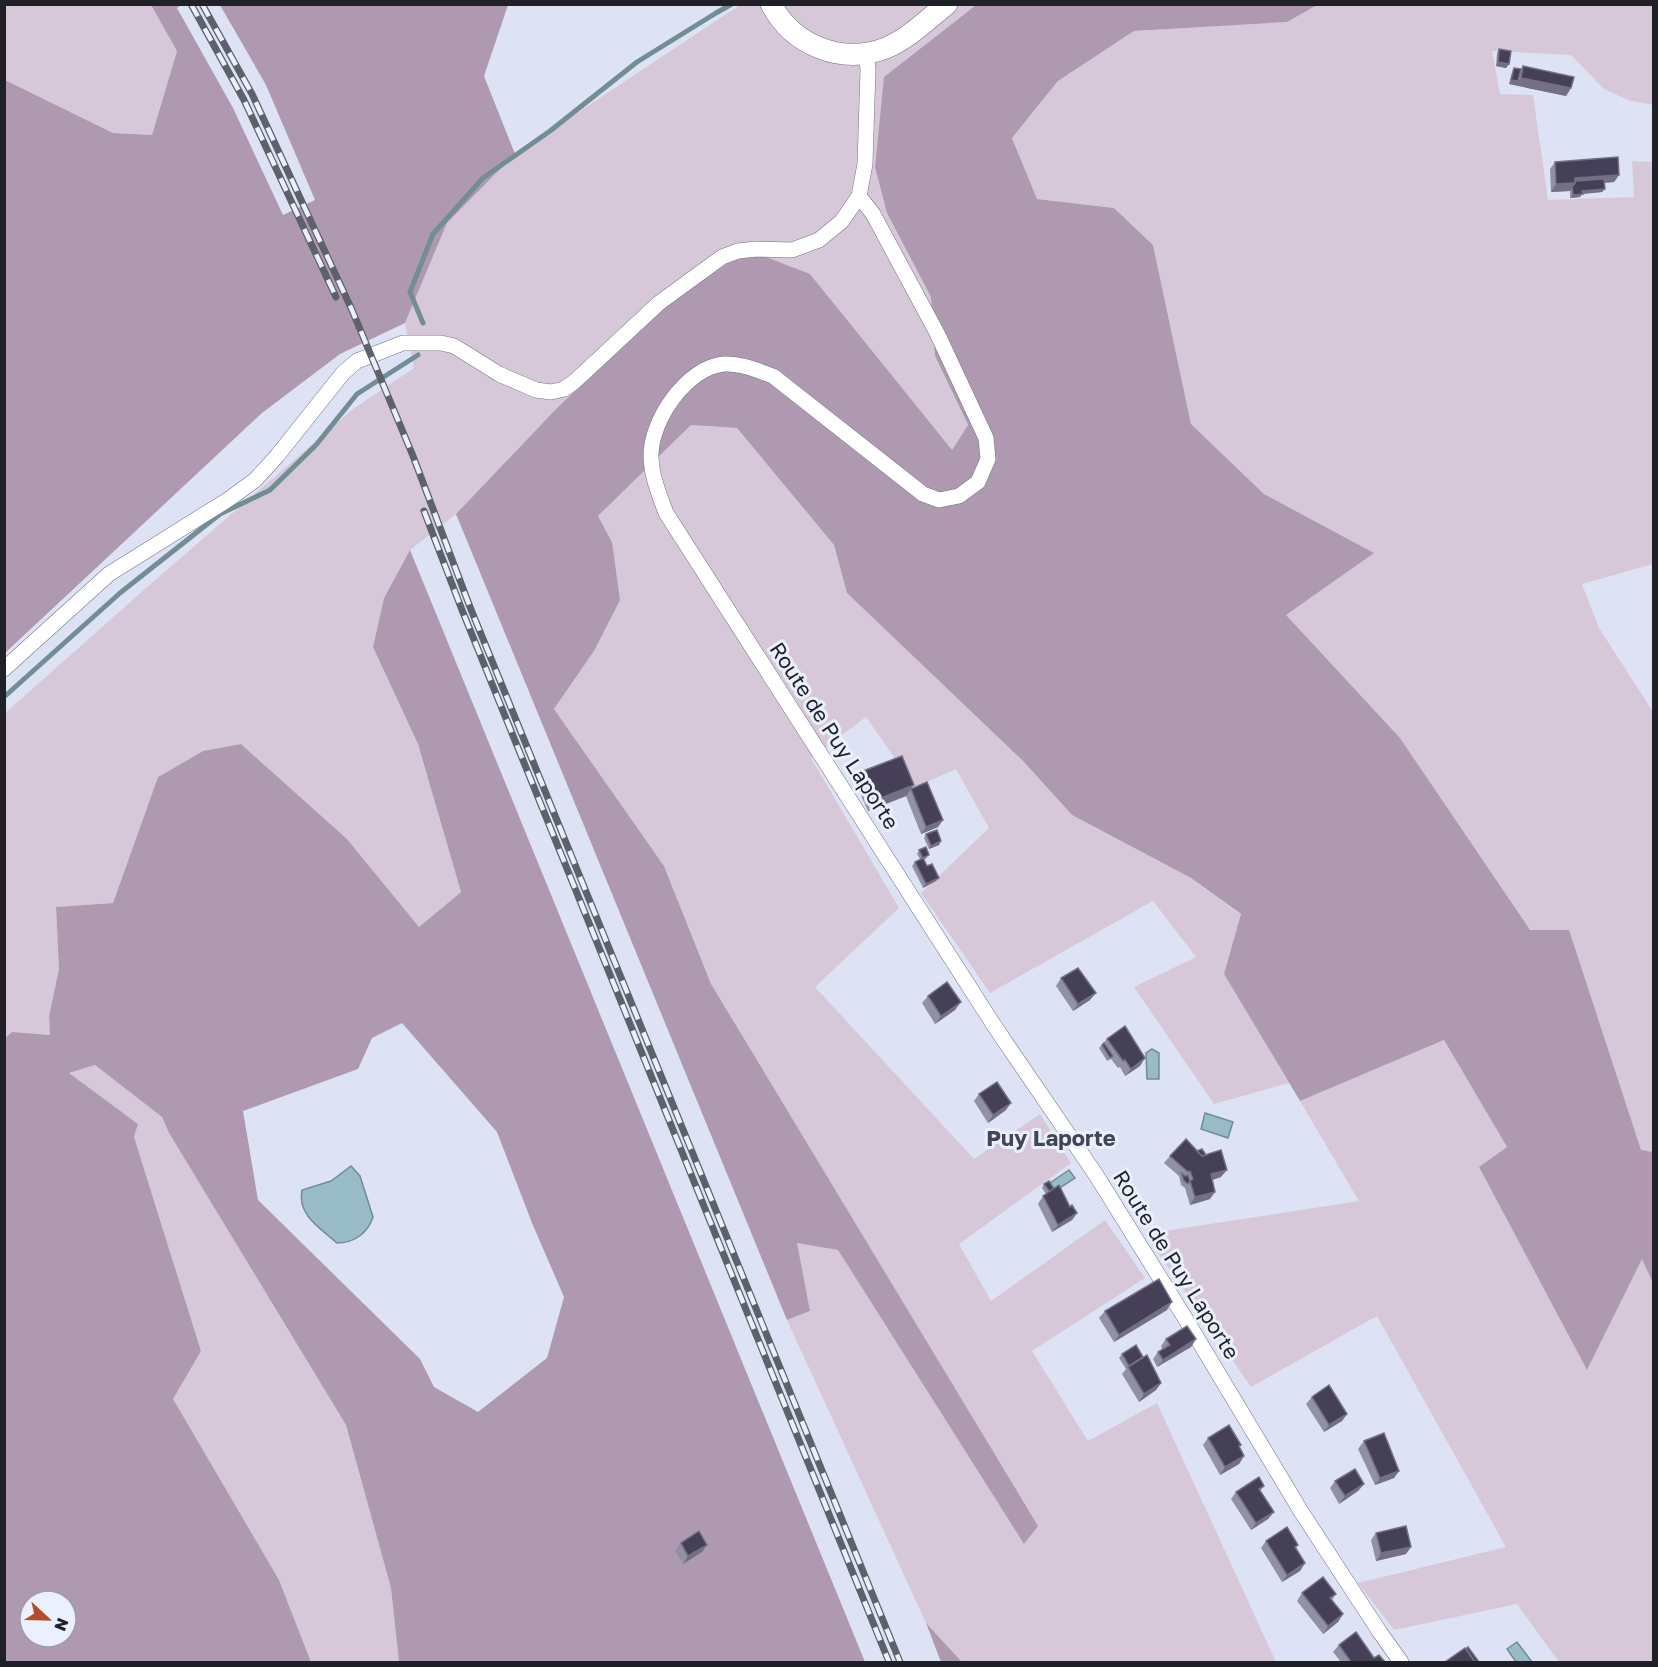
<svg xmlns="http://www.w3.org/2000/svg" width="1658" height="1667" viewBox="0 0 1658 1667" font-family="'Golos Text',sans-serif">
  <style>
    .green { fill: #d7c8d9 }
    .forest { fill: #af99b1; fill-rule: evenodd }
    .water { fill: #97bbc7; stroke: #738d97; stroke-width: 1.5 }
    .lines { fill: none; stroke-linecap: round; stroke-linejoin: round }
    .stream { stroke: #738d97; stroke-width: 5 }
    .minor-casing { stroke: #6f7483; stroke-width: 16 }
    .secondary-casing { stroke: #6f7483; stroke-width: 22 }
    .minor { stroke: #fff; stroke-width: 15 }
    .secondary { stroke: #fff; stroke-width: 21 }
    .rail-casing { stroke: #5d616a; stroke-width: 7 }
    .rail { stroke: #ebf0fe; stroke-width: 4.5; stroke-dasharray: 14; stroke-linecap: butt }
    .wall { fill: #9191a6 }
    .shaded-wall { fill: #737086 }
    .building { fill: #453f57; stroke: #737086; stroke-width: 1.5 }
    .labels { text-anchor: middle; stroke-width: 6; stroke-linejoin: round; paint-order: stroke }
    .street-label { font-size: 21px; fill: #1f2127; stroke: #ebf0fe }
    .neighbourhood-label { font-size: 22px; font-weight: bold; fill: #424654; stroke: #ebf0fe }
  </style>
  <rect width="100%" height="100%" fill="#dde3f4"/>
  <!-- green -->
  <g class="green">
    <path d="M1317 4 1653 5V105L1628 100 1604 89 1571 55 1492 51 1500 94 1533 95 1548 200 1634 197 1632 161 1653 162V564L1582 584 1599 628 1653 712V1152L1641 1150 1530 931 1400 738 1285 615 1373 553 1264 494 1191 424 1153 245 1114 208 1037 199 1012 138 1058 81 1134 31 1287 22Z"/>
    <path d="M4 5H151L177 51 152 135 113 133 5 80Z"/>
    <path d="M740 5H976L884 77 887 213 931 297 935 356 968 426 951 451 810 274 663 307 556 409 456 514 410 550 384 598 373 647 418 744 461 892 419 927 347 839 241 744 203 751 158 777 113 903 56 907 59 969 49 1016 50 1035 12 1032 5 1039 4 714 154 581 353 409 414 368 405 323 447 223 515 154Z"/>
    <path d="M691 425 737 428 834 545 847 593 1024 762 1072 815 1191 878 1241 915 1224 974 1289 1083 1214 1104 1134 987 1196 957 1153 901 990 993 921 893 989 828 956 769 915 787 866 717 811 758 899 908 815 987 974 1159 1040 1114 1071 1163 959 1244 991 1301 1105 1220 1145 1278 1032 1351 1088 1441 1157 1403 1276 1662H962L926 1623 787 1320 810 1311 796 1242 838 1250 1024 1544 711 984 664 866 554 709 594 651 612 542 598 516Z"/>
    <path d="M1444 1040 1507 1147 1479 1167 1587 1370 1642 1258 1653 1283V1662H1559L1517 1604 1394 1630 1358 1583 1506 1547 1377 1316 1251 1387 1145 1234 1359 1201 1300 1101Z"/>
    <path d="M95 1065 162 1117 169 1133 346 1425 391 1588 399 1662H311L279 1580 172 1399 201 1351 134 1137 138 1124 69 1073Z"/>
  </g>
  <!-- forest -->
  <g class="forest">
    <path d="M151 5H181L177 8 233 108 283 215 315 200 266 85 220 5H508L484 76 515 154 447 223 405 323 340 354 262 413 5 653V80L113 133 152 135 177 51Z"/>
    <path d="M976 5H1317L1287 22 1134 31 1058 81 1012 138 1037 199 1114 208 1153 245 1191 424 1264 494 1374 553 1286 615 1400 738 1530 930H1569L1641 1150 1653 1152V1283L1642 1259 1587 1370 1479 1167 1507 1147 1444 1040 1300 1101 1224 974 1241 914 1191 878 1072 815 1024 762 847 593 834 545 737 428 691 425 598 516 612 542 620 600 594 651 554 709 664 866 711 984 1038 1526 1024 1544 838 1250 797 1243 810 1311 787 1320 456 514 556 409 664 307 731 261 761 255 810 274 952 450 968 425 935 356 931 297 887 213 875 167 884 77Z"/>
    <path d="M410 550 865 1662H399L391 1588 346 1425 169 1133 162 1117 95 1065 69 1073 138 1124 134 1137 201 1351 173 1399 279 1580 311 1662H5L4 1039 12 1032 50 1035 49 1016 59 969 56 907 113 903 158 777 203 751 241 744 347 839 419 927 461 892 418 744 373 647 384 598ZM402 1023 497 1132 532 1223 564 1297 547 1358 478 1412 434 1387 420 1359 258 1200 243 1111 358 1069 372 1038ZM30 1601H66V1637H30Z"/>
    <path d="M926 1623 962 1662H941Z"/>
  </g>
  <!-- water -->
  <g class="water">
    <path d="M1152 1049 1159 1053V1079H1147L1146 1053Z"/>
    <path d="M1205 1113 1233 1122 1228 1138 1201 1129Z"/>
    <path d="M351 1166 360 1176 373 1217C368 1233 354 1243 337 1243 320 1228 297 1215 302 1190L331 1181Z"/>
    <path d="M1069 1170 1075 1178 1052 1193 1047 1185Z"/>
    <path d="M1517 1642 1532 1662H1516L1507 1649Z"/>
  </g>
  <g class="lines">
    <!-- stream -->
    <g class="stream">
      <path d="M423 323 410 292 433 234 483 178 550 131 637 62 716 13 732 4"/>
      <path d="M4 697 120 593 220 514 270 490 316 445 357 394 418 355"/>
    </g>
    <!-- minor casing -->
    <g class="minor-casing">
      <g id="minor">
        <path d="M859 196 873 214 937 333 986 438 988 459 978 482 959 496 939 500 923 494 773 376C758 371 741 363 724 364 687 367 651 420 651 455 651 475 659 494 666 513L995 1027 1096 1175 1185 1318 1302 1513 1379 1631 1401 1662"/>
        <path d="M4 669 109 574 229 499 255 480 277 456 343 373 357 361 403 343H441L454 346 499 374 536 390 551 392 564 389 574 382 659 303 722 257 738 251 756 249 792 250 819 240 842 221 859 196 865 164 868 69 866 54"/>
      </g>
    </g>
    <!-- secondary casing -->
    <g class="secondary-casing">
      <path id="secondary" d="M771 4C793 46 842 65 886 48 908 39 928 19 947 4"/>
    </g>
    <!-- minor -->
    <use href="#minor" class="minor"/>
    <!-- secondary -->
    <use href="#secondary" class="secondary"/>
    <!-- rail casing -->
    <g class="rail-casing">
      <g id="rail">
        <path d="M191 4 244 100 336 297"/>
        <path d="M202 4 252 94 352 310 413 456 470 607 900 1662"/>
        <path d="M424 511 462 610 889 1662"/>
      </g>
    </g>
    <!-- rail -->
    <use href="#rail" class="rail"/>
  </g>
  <!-- wall -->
  <g class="wall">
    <path d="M1499 49 1509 64 1506 68 1496 66 1497 53Z"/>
    <path d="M1523 66 1571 88 1566 96 1509 84 1512 72 1514 68 1521 69Z"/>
    <path d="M1555 162 1619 175 1614 182 1604 183 1602 192 1582 194 1580 197 1570 198V191L1551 192 1550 169Z"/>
    <path d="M863 771 911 789 938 827 921 834 906 796 868 811 855 782Z"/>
    <path d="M926 834 941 841 939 845 929 849 924 838Z"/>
    <path d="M919 850 927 858 924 860 936 881 923 888 912 866 915 862 920 859 917 854Z"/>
    <path d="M1061 978 1090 1000 1073 1011 1056 986Z"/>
    <path d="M928 996 955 1010 935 1024 922 1003Z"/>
    <path d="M1107 1039 1140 1066 1125 1076 1120 1067 1118 1068 1111 1059 1107 1061 1099 1048Z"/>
    <path d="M979 1094 1006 1110 988 1123 974 1101Z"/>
    <path d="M1170 1156 1221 1177 1212 1180 1210 1199 1190 1205 1185 1188 1181 1185 1179 1176 1164 1163Z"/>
    <path d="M1044 1184 1054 1189 1066 1198 1070 1207 1077 1213 1072 1220 1052 1232 1038 1204 1043 1196 1046 1194 1042 1188Z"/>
    <path d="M1167 1310 1114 1342 1099 1318 1105 1311Z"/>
    <path d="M1166 1339H1196L1191 1347 1157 1367 1153 1359 1158 1352 1162 1349 1161 1346Z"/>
    <path d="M1122 1354 1161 1383 1156 1390 1139 1402 1122 1374 1126 1369 1119 1358Z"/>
    <path d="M1312 1397 1347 1414 1342 1421 1324 1432 1306 1404Z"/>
    <path d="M1208 1438 1241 1445 1239 1447 1244 1456 1239 1464 1220 1475 1203 1445Z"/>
    <path d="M1364 1441 1399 1471 1394 1478 1375 1485 1358 1449Z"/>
    <path d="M1335 1481 1364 1484 1358 1491 1339 1504 1330 1488Z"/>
    <path d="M1264 1486 1260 1491 1274 1512 1268 1519 1251 1530 1231 1499 1236 1492Z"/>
    <path d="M1376 1533 1406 1554 1376 1561 1371 1540Z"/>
    <path d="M1266 1541 1298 1545 1296 1548 1305 1563 1300 1571 1282 1582 1261 1548Z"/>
    <path d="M681 1543 702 1552 683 1564 675 1551Z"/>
    <path d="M1302 1593 1336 1594 1332 1600 1343 1614 1338 1622 1323 1634 1297 1601Z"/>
    <path d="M1339 1645 1385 1662H1341L1333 1652Z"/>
  </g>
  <!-- shaded-wall -->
  <g class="shaded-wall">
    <path d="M1498 62 1509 64 1506 68 1496 66Z"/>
    <path d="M1521 78 1571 88 1566 96 1509 84 1511 80 1518 81Z"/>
    <path d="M1619 175 1614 182 1574 185 1570 191 1551 192 1556 184 1575 178Z"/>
    <path d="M1605 189 1602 192 1582 194 1580 197 1570 198 1573 195 1582 191Z"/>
    <path d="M914 785 906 796 868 811 876 800Z"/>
    <path d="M943 820 938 827 921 834 926 827Z"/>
    <path d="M941 841 939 845 929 849 931 846Z"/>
    <path d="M939 878 936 881 923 888 926 884Z"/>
    <path d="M1096 993 1090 1000 1073 1011 1078 1004Z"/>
    <path d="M961 1002 955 1010 935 1024 941 1016Z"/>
    <path d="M1145 1058 1140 1066 1125 1076 1131 1069Z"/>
    <path d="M1011 1103 1006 1110 988 1123 993 1115Z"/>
    <path d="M1227 1170 1221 1177 1206 1182 1211 1174Z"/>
    <path d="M1215 1192 1210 1199 1190 1205 1195 1197Z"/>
    <path d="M1077 1213 1072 1220 1052 1232 1058 1225Z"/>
    <path d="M1172 1302 1167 1310 1114 1342 1119 1335Z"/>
    <path d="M1196 1339 1191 1347 1157 1367 1163 1360Z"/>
    <path d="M1161 1383 1156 1390 1139 1402 1144 1394Z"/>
    <path d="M1347 1414 1342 1421 1324 1432 1329 1425Z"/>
    <path d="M1244 1456 1239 1464 1220 1475 1225 1467Z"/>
    <path d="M1399 1471 1394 1478 1375 1485 1380 1478Z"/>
    <path d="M1364 1484 1358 1491 1339 1504 1345 1496Z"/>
    <path d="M1274 1512 1268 1519 1251 1530 1256 1523Z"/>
    <path d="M707 1545 702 1552 683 1564 688 1556Z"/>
    <path d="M1411 1547 1406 1554 1376 1561 1381 1553Z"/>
    <path d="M1305 1563 1300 1571 1282 1582 1287 1575Z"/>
    <path d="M1343 1614 1338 1622 1323 1634 1328 1626Z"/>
  </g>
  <!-- building -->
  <g class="building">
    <path d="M1499 49 1511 51 1509 64 1498 62Z"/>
    <path d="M1523 66 1574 77 1571 88 1521 78Z"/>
    <path d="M1514 68 1521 69 1518 81 1511 80Z"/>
    <path d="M1618 157 1619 175 1575 178V183L1556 184 1555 162Z"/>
    <path d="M1604 179 1605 189 1582 191 1583 194 1573 195 1572 187 1575 183V181Z"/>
    <path d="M902 756 914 785 876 800 863 771Z"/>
    <path d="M927 782 943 820 926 827 911 789Z"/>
    <path d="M937 830 941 841 931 846 926 834Z"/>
    <path d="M926 847 929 855 923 858 919 850Z"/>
    <path d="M923 858 927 866 932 864 939 878 926 884 915 862Z"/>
    <path d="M1078 968 1096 993 1078 1004 1061 978Z"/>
    <path d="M947 982 961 1002 941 1016 928 996Z"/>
    <path d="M1125 1026 1145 1058 1131 1069 1125 1060 1123 1061 1107 1039Z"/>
    <path d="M1104 1043 1113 1056 1110 1058 1102 1045Z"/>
    <path d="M997 1082 1011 1103 993 1115 979 1094Z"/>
    <path d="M1186 1139 1202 1156 1221 1150 1227 1170 1211 1174 1215 1192 1195 1197 1190 1181 1193 1179 1190 1171 1188 1172 1170 1156Z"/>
    <path d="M1202 1149 1206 1155 1202 1156 1197 1151Z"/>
    <path d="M1181 1172 1185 1176 1188 1175 1190 1181 1188 1184 1184 1181Z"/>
    <path d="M1049 1181 1054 1189 1050 1192 1044 1184Z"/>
    <path d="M1059 1185 1070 1207 1072 1205 1077 1213 1058 1225 1043 1196Z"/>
    <path d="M1159 1279 1172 1302 1119 1335 1105 1311Z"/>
    <path d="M1187 1326 1196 1339 1163 1360 1158 1352 1170 1345 1166 1339Z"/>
    <path d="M1136 1345 1143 1357 1129 1366 1122 1354Z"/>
    <path d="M1147 1355 1161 1383 1144 1394 1128 1367Z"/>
    <path d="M1329 1385 1347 1414 1329 1425 1312 1397Z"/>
    <path d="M1229 1425 1241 1445 1239 1446 1244 1456 1225 1467 1208 1438Z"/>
    <path d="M1384 1433 1399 1471 1380 1478 1364 1441Z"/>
    <path d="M1355 1469 1364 1484 1345 1496 1335 1481Z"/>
    <path d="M1259 1477 1264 1486 1259 1489 1274 1512 1256 1523 1236 1492Z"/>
    <path d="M1406 1526 1411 1547 1381 1553 1376 1533Z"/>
    <path d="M1287 1527 1298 1545 1295 1547 1305 1563 1287 1575 1266 1541Z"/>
    <path d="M699 1531 707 1545 688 1556 681 1543Z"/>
    <path d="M1323 1577 1336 1594 1330 1598 1343 1614 1328 1626 1302 1593Z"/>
    <path d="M1356 1632 1374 1658 1379 1655 1385 1662H1351L1339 1645Z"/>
    <path d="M1468 1647 1479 1662H1475L1466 1649Z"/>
    <path d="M1465 1648 1475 1662H1445Z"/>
  </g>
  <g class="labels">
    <!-- street labels -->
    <g class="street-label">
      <text transform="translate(834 736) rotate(57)" y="7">Route de Puy Laporte</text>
      <text transform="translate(1176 1265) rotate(58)" y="7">Route de Puy Laporte</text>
    </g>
    <!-- neighbourhood labels -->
    <g class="neighbourhood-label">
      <text x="1051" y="1146">Puy Laporte</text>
    </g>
  </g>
  <!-- border -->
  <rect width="1658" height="1667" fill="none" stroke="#1f2127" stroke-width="12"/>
  <!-- north arrow -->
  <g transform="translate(48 1619) rotate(112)"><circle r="28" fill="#ebf0fe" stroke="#999da8" stroke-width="1.5"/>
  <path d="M0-4.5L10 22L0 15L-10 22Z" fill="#b54d29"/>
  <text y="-9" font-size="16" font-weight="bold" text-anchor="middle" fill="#1f2127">N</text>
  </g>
</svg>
